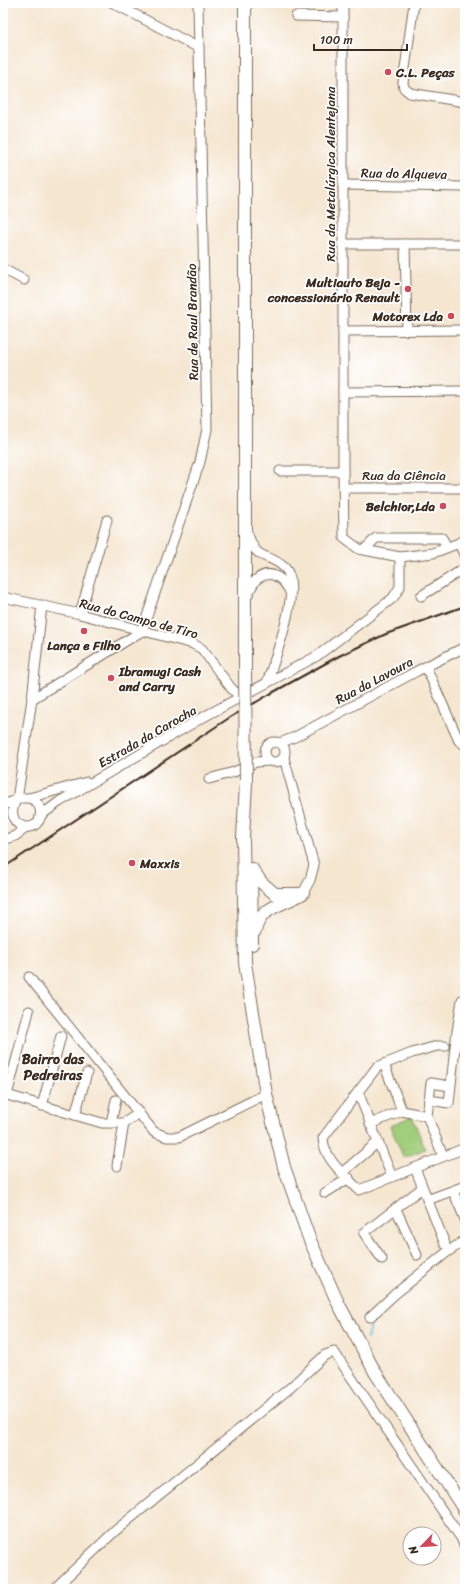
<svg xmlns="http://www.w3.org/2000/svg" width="468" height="1592" viewBox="0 0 468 1592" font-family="Sriracha,sans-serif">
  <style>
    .green { fill: #a0ce7c; stroke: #6e7c4d }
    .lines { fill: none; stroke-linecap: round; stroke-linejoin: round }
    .stream { stroke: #59b5d7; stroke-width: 2 }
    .minor-casing { stroke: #7c6c5c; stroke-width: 11 }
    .major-casing { stroke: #7c6c5c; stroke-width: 14 }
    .minor { stroke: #fff; stroke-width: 9 }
    .major { stroke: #fff; stroke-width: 12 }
    .rail { stroke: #3b2a1e; stroke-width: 2 }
    .major-bridge-casing { stroke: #7c6c5c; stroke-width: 14; stroke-linecap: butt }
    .major-bridge { stroke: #fff; stroke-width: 12 }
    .poi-dot { fill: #d1495b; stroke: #fff; stroke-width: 1.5 }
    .labels { text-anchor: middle; stroke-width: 3.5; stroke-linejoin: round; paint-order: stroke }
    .poi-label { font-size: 13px; font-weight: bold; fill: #3b2a1e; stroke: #fff; text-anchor: start }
    .street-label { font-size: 13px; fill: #3b2a1e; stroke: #fff }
    .neighbourhood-label { font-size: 14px; font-weight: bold; fill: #3b2a1e; stroke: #fff }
  </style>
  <rect width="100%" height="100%" fill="#fff"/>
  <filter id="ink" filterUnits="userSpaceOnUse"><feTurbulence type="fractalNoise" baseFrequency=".025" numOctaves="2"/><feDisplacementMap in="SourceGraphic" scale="8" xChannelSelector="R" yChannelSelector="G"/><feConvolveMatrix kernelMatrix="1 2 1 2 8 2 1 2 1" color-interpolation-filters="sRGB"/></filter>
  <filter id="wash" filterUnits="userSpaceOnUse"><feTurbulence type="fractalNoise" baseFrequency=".012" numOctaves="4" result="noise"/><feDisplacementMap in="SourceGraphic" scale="16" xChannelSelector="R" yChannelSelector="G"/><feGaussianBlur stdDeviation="0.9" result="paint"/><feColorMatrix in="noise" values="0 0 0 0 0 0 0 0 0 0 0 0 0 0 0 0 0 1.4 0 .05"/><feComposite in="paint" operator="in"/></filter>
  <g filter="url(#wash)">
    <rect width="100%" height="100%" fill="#f5e6d0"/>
    <!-- green -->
    <path class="green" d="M412 1116 425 1149 404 1158 390 1126Z"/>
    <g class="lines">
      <!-- stream -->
      <path class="stream" d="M367 1339 371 1321"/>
    </g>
  </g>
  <g filter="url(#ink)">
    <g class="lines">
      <!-- minor casing -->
      <g class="minor-casing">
        <g id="minor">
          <path d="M113 3 199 48"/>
          <path d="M343 3V471L344 538 359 549 400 557 433 553 459 543 465 538"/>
          <path d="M414 3 403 83 404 88 410 93 465 102"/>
          <path d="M296 16 343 17"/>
          <path d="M343 185 465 187"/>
          <path d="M342 244H465"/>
          <path d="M405 244 407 330"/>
          <path d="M3 269 24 280"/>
          <path d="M343 331 465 330"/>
          <path d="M343 392 465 391"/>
          <path d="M280 471H343"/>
          <path d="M343 488H465"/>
          <path d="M247 532C258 565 266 550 285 568 303 587 274 660 267 683"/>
          <path d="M459 543 465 557"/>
          <path d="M365 549 376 538H442L447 547"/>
          <path d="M421 596 465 568"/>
          <path d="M3 597 80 614 193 644 202 649 231 688 236 693H247"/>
          <path d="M246 599C249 592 252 584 257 579 271 568 284 579 290 592"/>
          <path d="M80 614 107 520"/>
          <path d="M142 631 200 462 207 429 198 3"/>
          <path d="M426 667 459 741 465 745"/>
          <path d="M32 699 142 631"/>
          <circle cx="275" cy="752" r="10"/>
          <path d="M280 743 295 737 417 671 465 647"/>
          <path d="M284 758 314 865 310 880 303 893"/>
          <path d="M209 779 234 772 256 762 269 761"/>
          <path d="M16 800C0 831 46 837 40 809 39 804 35 800 29 798"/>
          <path d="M17 800 32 699 42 605"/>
          <path d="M3 805 22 798H29L87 782"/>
          <path d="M40 816 59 802 198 720 317 656 393 598 400 587V557"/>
          <path d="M3 840 15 836 26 828"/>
          <path d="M29 977 154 1132 167 1137H179L266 1094"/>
          <path d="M29 1011 7 1095 102 1123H124L139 1113"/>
          <path d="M445 1046H437L412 1053 377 1067 323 1138C324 1160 345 1175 359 1190L465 1148"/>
          <path d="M384 1064 402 1111"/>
          <path d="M358 1092 392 1177"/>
          <path d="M429 1100 431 1083 450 1086"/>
          <path d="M42 1106 61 1036"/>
          <path d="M75 1115 87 1073"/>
          <path d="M111 1123 116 1100"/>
          <path d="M370 1124 402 1111 427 1116"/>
          <path d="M443 1156 427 1116 429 1100 449 1103 456 1038 462 1000 465 1002"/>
          <path d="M117 1166 124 1123"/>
          <path d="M415 1168 445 1244"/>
          <path d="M343 1172 378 1142"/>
          <path d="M453 1191 465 1219"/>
          <path d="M325 1193 349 1178"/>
          <path d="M427 1200 465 1186"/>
          <path d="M396 1209 417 1255"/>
          <path d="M382 1259 364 1233 422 1188"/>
          <path d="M370 1317 395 1294 446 1253 465 1240"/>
          <path d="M54 1589 115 1531 291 1387 325 1355 334 1352 461 1538 465 1547"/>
        </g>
      </g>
      <!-- major casing -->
      <g class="major-casing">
        <g id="major">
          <path d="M245 667V3"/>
          <path d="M246 783 243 837 245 963 266 1094 284 1167 309 1238 338 1303 375 1372 465 1511"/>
          <path d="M252 869 261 882 275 894H298"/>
          <path d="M251 870 252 944"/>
          <path d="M255 931C260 906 284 905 303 893"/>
        </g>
      </g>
      <!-- minor -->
      <use href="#minor" class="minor"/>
      <!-- major -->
      <use href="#major" class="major"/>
      <!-- rail -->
      <path class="rail" d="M3 868 229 718 270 694 339 656 386 634 465 606"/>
      <!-- major-bridge casing -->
      <g class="major-bridge-casing">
        <path id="major-bridge" d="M245 667 246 783"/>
      </g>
      <!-- major-bridge -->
      <use href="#major-bridge" class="major-bridge"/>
    </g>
  </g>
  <!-- markers -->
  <g class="poi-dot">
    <circle cx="388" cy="72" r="4"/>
    <circle cx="408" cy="289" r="4"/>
    <circle cx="451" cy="316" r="4"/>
    <circle cx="443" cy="506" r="4"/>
    <circle cx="84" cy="631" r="4"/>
    <circle cx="111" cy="678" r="4"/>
    <circle cx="132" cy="863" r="4"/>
  </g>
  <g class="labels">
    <!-- poi labels -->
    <g class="poi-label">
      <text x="396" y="77">C.L. Peças</text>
      <text x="400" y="287" text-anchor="end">Multiauto Beja -<tspan x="400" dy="15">concessionário Renault</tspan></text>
      <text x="443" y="321" text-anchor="end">Motorex Lda</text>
      <text x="435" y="511" text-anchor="end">Belchior,Lda</text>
      <text x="84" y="650" text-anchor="middle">Lança e Filho</text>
      <text x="119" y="676">Ibramugi Cash<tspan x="119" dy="15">and Carry</tspan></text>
      <text x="140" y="868">Maxxis</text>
    </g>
    <!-- street labels -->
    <g class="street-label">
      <text transform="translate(404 173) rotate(1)" y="5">Rua do Alqueva</text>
      <text transform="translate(330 174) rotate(-90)" y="5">Rua da Metalúrgica Alentejana</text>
      <text transform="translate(192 322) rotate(-91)" y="5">Rua de Raul Brandão</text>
      <text x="404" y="480">Rua da Ciência</text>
      <text transform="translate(139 618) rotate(15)" y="5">Rua do Campo de Tiro</text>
      <text transform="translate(374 680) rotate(-28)" y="5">Rua da Lavoura</text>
      <text transform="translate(147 736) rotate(-30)" y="5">Estrada da Carocha</text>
    </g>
    <!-- neighbourhood labels -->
    <g class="neighbourhood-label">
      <text x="53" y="1064">Bairro das<tspan x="53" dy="16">Pedreiras</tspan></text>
    </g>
  </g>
  <!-- margin -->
  <rect width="468" height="1592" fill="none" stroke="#fff" stroke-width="16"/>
  <!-- north arrow -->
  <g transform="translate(422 1546) rotate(245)"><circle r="19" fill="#ffffff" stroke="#b1aaa5"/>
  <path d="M0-3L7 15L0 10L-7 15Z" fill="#d1495b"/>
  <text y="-6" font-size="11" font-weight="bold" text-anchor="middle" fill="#3b2a1e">N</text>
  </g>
  <!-- scale -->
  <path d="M314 44v6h93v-6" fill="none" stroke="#3b2a1e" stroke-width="2"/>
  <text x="320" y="44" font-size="12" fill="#3b2a1e" stroke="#ffffff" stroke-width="3" paint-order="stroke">100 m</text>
</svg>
